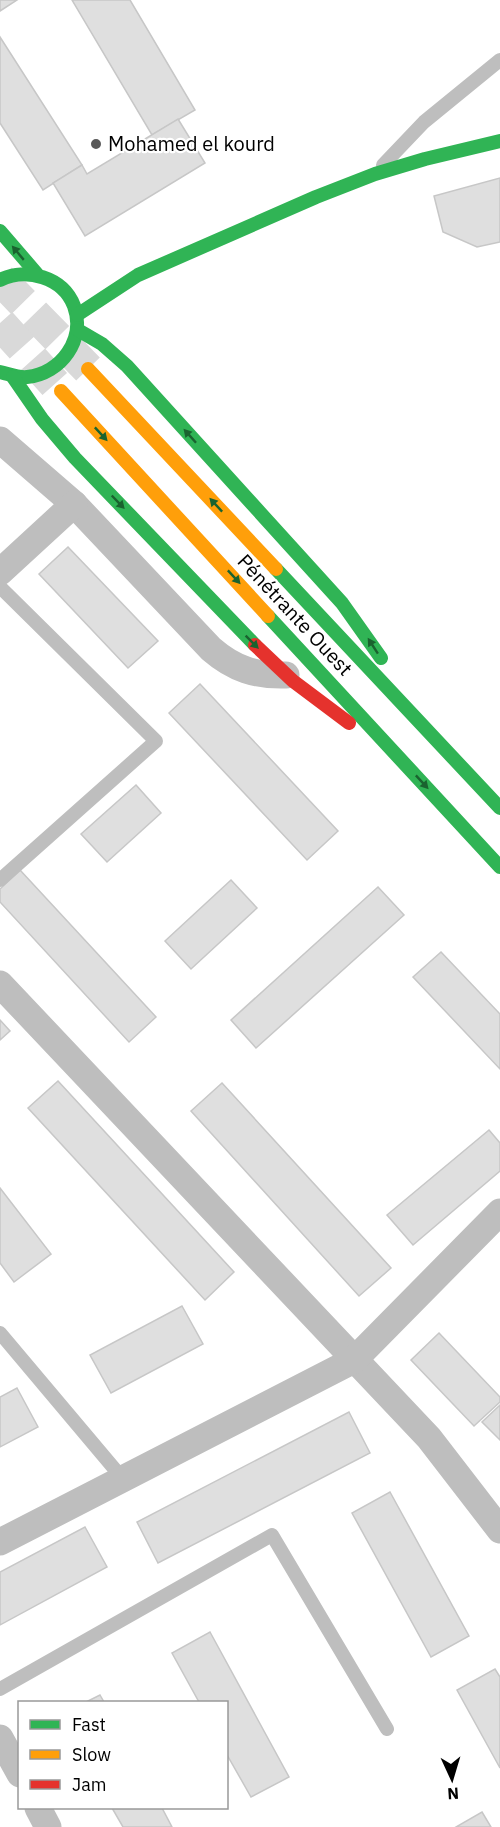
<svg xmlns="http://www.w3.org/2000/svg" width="500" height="1827" viewBox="0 0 500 1827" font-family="'IBM Plex Sans',sans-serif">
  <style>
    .building { fill: #dfdfdf; stroke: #c7c7c7; stroke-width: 1.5 }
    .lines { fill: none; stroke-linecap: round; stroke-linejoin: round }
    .highway-tunnel { stroke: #d9d9d9; stroke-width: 33; stroke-dasharray: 33 16; stroke-linecap: butt }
    .lane { stroke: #bebebe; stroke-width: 14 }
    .street { stroke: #bebebe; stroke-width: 27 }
    .fast { stroke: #30b455; stroke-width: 14 }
    .slow { stroke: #ff9f0a; stroke-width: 14 }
    .jam { stroke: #e5322d; stroke-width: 14 }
    .oneway { fill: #1a632f }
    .poi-dot { fill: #595959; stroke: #fff; stroke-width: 2 }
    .labels { text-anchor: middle; stroke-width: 4.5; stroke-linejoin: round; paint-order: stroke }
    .poi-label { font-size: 20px; fill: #000; stroke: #fff; text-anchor: start }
    .street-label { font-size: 20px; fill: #000; stroke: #fff }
  </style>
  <rect width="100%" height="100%" fill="#fff"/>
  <!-- building -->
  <g class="building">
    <path d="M0 0H17L0 11Z"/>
    <path d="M72 0H130L195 110 152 135Z"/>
    <path d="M0 37 82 165 43 190 0 123Z"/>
    <path d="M178 119 205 163 85 236 53 183 82 165 87 174Z"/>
    <path d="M500 178V242L477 247 443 232 434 196Z"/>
    <path d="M68 547 158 641 128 668 39 574Z"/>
    <path d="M200 684 338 831 307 860 169 713Z"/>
    <path d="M136 785 161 813 107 862 81 834Z"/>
    <path d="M20 870 156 1017 129 1042 0 902V889Z"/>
    <path d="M231 880 257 908 191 969 165 941Z"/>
    <path d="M378 887 404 915 256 1048 231 1020Z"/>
    <path d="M441 952 500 1014V1069L413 977Z"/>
    <path d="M0 1020 10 1031 0 1040Z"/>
    <path d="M58 1081 234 1272 205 1300 28 1108Z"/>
    <path d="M222 1083 391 1268 359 1296 191 1111Z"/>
    <path d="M489 1130 500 1143V1171L413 1245 387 1215Z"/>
    <path d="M0 1188 51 1254 14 1282 0 1263Z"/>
    <path d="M182 1306 203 1344 111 1393 90 1355Z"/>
    <path d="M439 1333 500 1397V1402L474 1426 411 1360Z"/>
    <path d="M17 1388 38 1427 0 1447V1397Z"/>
    <path d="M500 1405V1440L482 1422Z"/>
    <path d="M349 1412 370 1453 158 1563 137 1522Z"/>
    <path d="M390 1492 469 1636 431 1657 352 1513Z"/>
    <path d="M85 1527 107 1567 0 1625V1572Z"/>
    <path d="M210 1632 289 1777 251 1797 226 1753V1702H199L172 1653Z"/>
    <path d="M495 1669 500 1677V1768L457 1690Z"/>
    <path d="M100 1695 104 1702H86Z"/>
    <path d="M112 1808H162L172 1827H123Z"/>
    <path d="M482 1812 491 1827H456Z"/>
  </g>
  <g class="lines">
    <!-- highway-tunnel -->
    <g class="highway-tunnel">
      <path d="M0 279 88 369"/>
      <path d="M0 323 61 391"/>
    </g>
    <!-- lane -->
    <g class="lane">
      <path d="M383 165 424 122 500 60"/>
      <path d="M0 587 156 741 0 880"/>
      <path d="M0 1333 123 1479"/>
      <path d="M0 1689 272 1535 387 1729"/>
    </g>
    <!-- street -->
    <g class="street">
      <path d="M0 440 74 504 211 649C234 669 256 676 286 675"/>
      <path d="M0 572 74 504"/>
      <path d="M0 984 429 1438 500 1530"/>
      <path d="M0 1542 354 1360 500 1212"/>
      <path d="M0 1738 20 1774"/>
      <path d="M38 1808 48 1827"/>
    </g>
    <!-- fast -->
    <g class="fast">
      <path d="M0 231 37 274"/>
      <path d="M0 280C26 267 63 277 74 306 86 339 61 374 27 377 19 378 9 374 0 372"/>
      <path d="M77 315 138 275 316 197 375 174 425 159 500 141"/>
      <path d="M78 330 102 344 127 366 342 603 381 658"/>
      <path d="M13 377 42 419 75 458 255 645"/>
      <path d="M276 569 500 808"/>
      <path d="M268 616 500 867"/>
    </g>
    <!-- slow -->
    <g class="slow">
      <path d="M88 369 276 569"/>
      <path d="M61 391 268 616"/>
    </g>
    <!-- jam -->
    <path class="jam" d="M255 645 293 681 349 723"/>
  </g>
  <!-- one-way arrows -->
  <defs><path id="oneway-solid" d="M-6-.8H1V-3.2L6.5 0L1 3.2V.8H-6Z" transform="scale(1.5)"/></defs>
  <g class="oneway">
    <use href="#oneway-solid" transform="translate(18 253) rotate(-130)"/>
    <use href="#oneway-solid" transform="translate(101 434) rotate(47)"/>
    <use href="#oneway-solid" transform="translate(190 436) rotate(-132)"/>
    <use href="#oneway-solid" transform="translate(118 502) rotate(46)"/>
    <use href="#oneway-solid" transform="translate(216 505) rotate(-133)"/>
    <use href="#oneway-solid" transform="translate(234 577) rotate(47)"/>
    <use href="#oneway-solid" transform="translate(252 642) rotate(45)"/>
    <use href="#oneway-solid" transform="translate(373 646) rotate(-123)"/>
    <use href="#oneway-solid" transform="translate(422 782) rotate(47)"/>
  </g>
  <!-- markers -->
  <circle class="poi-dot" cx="96" cy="144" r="6"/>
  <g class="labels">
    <!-- poi labels -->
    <g class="poi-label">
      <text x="108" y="151">Mohamed el kourd</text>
    </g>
    <!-- street labels -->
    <g class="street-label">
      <text transform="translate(295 615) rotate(47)" y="7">Pénétrante Ouest</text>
    </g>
  </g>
  <!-- legend -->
  <rect x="18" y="1701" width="210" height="108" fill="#ffffff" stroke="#999999" stroke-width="1.5"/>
  <rect x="30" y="1720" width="30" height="9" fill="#30b455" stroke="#999999" stroke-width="1.5"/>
  <text x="72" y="1731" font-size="18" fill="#000000">Fast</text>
  <rect x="30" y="1750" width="30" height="9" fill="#ff9f0a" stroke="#999999" stroke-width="1.5"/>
  <text x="72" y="1761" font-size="18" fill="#000000">Slow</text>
  <rect x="30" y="1780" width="30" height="9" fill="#e5322d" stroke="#999999" stroke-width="1.5"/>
  <text x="72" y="1791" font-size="18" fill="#000000">Jam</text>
  <!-- north arrow -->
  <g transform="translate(452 1779) rotate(176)" stroke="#ffffff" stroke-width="4.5" paint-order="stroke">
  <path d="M0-4.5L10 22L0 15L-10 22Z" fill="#000000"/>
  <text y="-9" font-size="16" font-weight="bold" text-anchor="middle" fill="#000000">N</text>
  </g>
</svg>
